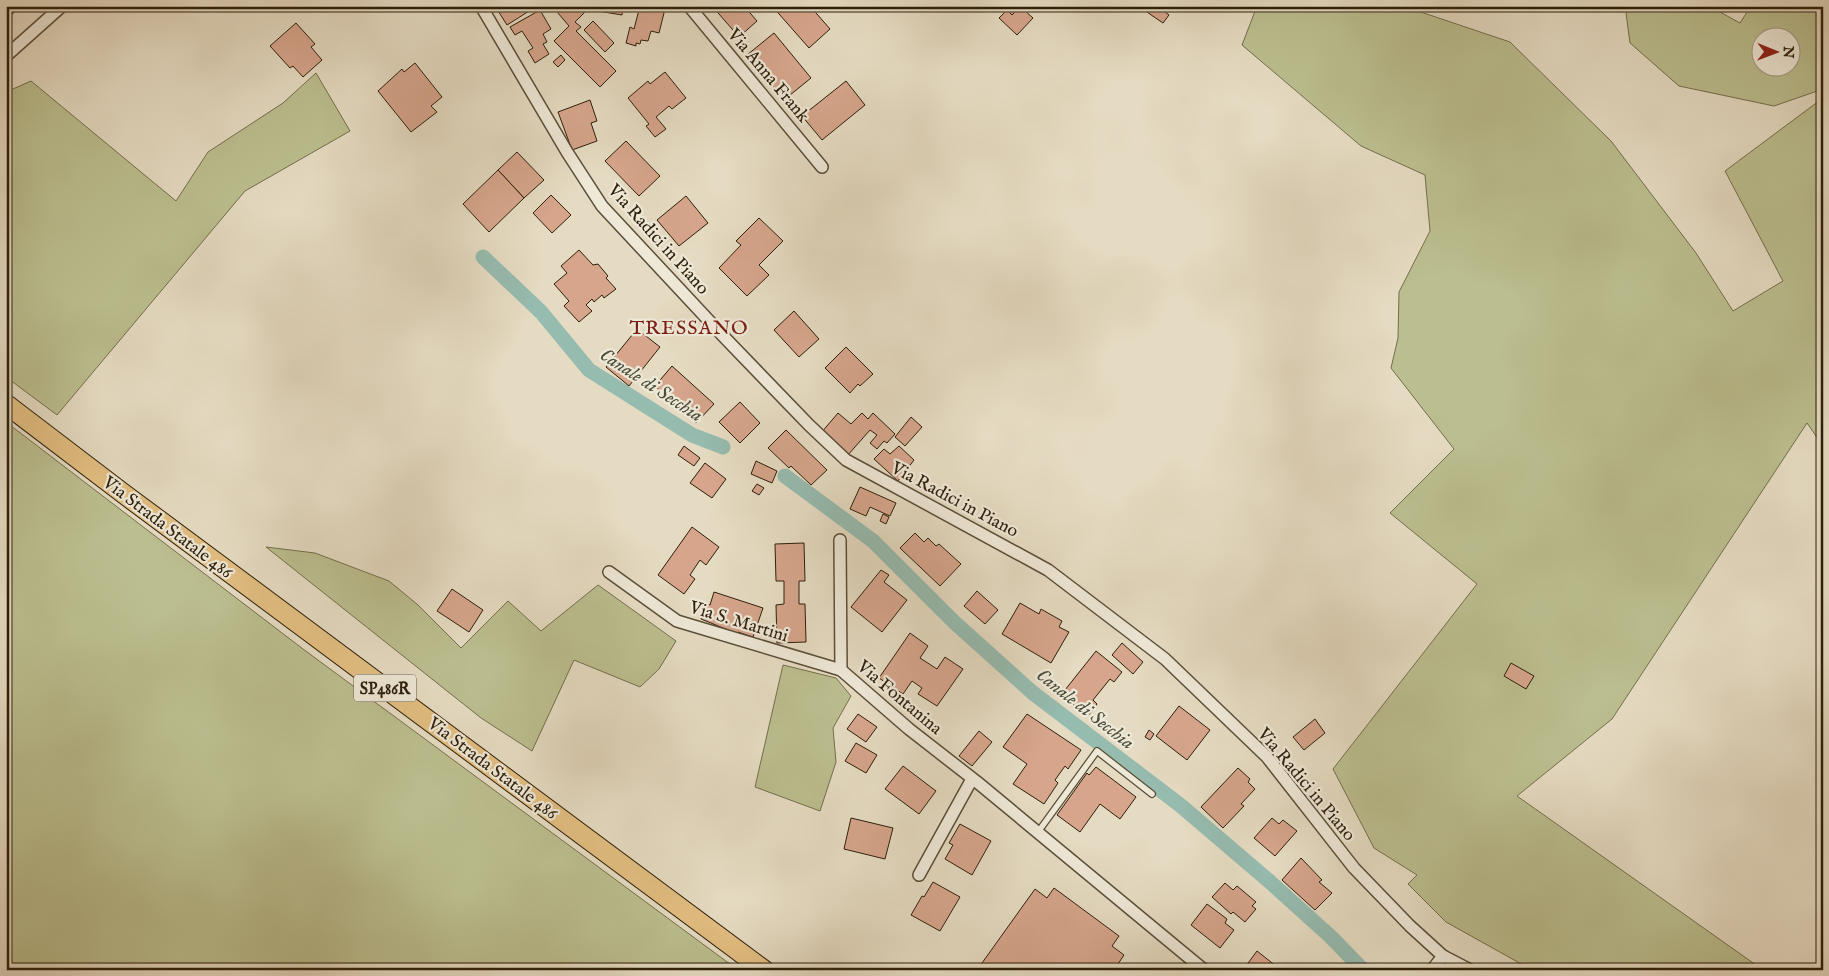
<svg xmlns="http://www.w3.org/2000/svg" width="1829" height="976" viewBox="0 0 1829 976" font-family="'IM FELL English',serif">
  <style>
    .green { fill: #bbbe8f; stroke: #746e4c; fill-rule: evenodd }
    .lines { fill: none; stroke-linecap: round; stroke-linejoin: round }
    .canal { stroke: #96bbaf; stroke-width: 15 }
    .building { fill: #d6a58c; stroke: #2d1f0a }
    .lane-casing { stroke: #5b4e38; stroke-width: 8 }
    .street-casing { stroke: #5b4e38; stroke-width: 14 }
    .primary-casing { stroke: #2d1f0a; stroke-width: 21 }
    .lane { stroke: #eee8d7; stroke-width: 5.5 }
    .street { stroke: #eee8d7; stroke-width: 11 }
    .primary { stroke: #e2be81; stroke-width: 19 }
    .labels { text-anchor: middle; stroke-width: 4.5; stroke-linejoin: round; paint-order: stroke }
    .shield { fill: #eee8d7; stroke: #675b48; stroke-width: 1 }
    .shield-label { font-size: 16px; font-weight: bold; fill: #2d1f0a }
    .street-label { font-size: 18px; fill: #2d1f0a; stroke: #eee8d7 }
    .water-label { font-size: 19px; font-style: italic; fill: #4c4e3c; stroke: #eee8d7 }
    .quarter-label { font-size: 20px; letter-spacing: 1px; fill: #7a1f14; stroke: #eee8d7 }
  </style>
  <rect width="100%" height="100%" fill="#e5dbc2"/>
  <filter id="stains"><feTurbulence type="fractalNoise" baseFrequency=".004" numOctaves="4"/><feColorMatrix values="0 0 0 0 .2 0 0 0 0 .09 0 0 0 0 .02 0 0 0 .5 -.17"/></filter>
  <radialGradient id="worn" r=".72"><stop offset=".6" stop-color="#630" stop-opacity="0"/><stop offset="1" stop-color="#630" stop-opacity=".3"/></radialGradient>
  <!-- green -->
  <g class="green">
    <path d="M1257 6H1403L1510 42 1611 141 1696 253 1733 311 1783 281 1725 171 1823 98V446L1807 423 1612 719 1517 796 1763 970H1532L1446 922 1408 884 1417 875 1374 848 1333 769 1477 584 1390 513 1454 449 1391 368 1398 338 1399 292 1430 231 1425 175 1361 146 1242 45Z"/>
    <path d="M1632 6H1709L1740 23 1751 6H1823V89L1774 106 1679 86 1630 43 1626 13ZM1762 38H1792V68H1762Z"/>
    <path d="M316 73 350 131 245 191 57 415 6 377V92L31 81 176 201 208 152 283 103Z"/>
    <path d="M6 422 303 649 738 970H6Z"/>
    <path d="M266 547 315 553 389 581 418 605 461 648 508 601 541 631 598 585 676 641 659 669 640 687 574 660 532 751 481 718Z"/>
    <path d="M783 665 836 678 851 696 833 728 836 762 820 811 755 787Z"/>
  </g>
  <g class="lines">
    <!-- canal -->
    <g class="canal">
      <path d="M483 257 541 312 589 370 692 435 723 447"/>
      <path d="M785 476 873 541 954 622 1033 693 1180 805 1269 881 1331 937 1363 970"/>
    </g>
  </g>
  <!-- building -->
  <g class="building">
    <path d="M6 6H21L6 20Z"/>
    <path d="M495 6H537L507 25Z"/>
    <path d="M552 6H587L589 8 575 22 581 27 576 31 616 71 600 87 554 41 569 26Z"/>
    <path d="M598 6H623L622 15 598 11Z"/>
    <path d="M640 6H660L664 13 659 33 651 31 648 41 641 40 640 44 636 43V46L626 43 630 27 634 29Z"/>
    <path d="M712 6H744L757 21 739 37Z"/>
    <path d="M772 6H810L830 29 809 48Z"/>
    <path d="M1003 6H1025L1022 10 1019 8 1012 15Z"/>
    <path d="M1138 6H1162L1160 8 1169 15 1163 23Z"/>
    <path d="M1019 8 1022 10 1023 9 1033 18 1017 35 999 18 1007 10 1012 15Z"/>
    <path d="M540 10 551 29 543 34 547 42 543 44 549 54 535 63 528 51 533 48 522 31 515 35 510 27Z"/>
    <path d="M593 21 614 43 605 52 584 30Z"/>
    <path d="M296 23 315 44 311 47 322 60 303 77 293 66 290 68 270 46Z"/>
    <path d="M774 33 811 78 784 100 747 55Z"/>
    <path d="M561 55 565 60 558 67 553 62Z"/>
    <path d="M415 63 442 97 431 106 437 112 411 132 378 91 402 69 404 72Z"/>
    <path d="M665 72 686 98 672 109 669 106 656 117 666 129 655 137 646 126 649 124 628 98 648 81 650 84Z"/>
    <path d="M846 81 865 105 822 140 802 116Z"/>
    <path d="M590 100 597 121 591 123 597 141 572 150 558 112Z"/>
    <path d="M626 141 660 176 639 196 605 161Z"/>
    <path d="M517 152 544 180 524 198 498 170Z"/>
    <path d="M498 170 524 198 489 232 463 204Z"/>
    <path d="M551 195 571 215 552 233 533 213Z"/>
    <path d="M686 196 708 223 679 246 657 220Z"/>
    <path d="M759 218 783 241 759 265 769 275 747 296 719 268 741 245 736 241Z"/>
    <path d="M579 250 593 265 598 264 608 276 606 278 616 289 604 298 602 295 594 302 592 299 586 305 592 311 579 322 564 306 569 301 554 284 567 273 561 266Z"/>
    <path d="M794 311 819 339 799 357 774 330Z"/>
    <path d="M637 329 660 347 629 386 606 367Z"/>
    <path d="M846 347 873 374 860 386 858 384 850 393 825 368Z"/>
    <path d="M672 366 714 404 696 423 655 386Z"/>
    <path d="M740 402 760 423 740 443 719 422Z"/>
    <path d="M838 413 851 424 862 413 868 419 873 413 895 434 887 443 884 441 877 449 870 443 877 435 870 430 847 456 821 433Z"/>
    <path d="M911 417 922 427 905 446 895 437Z"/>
    <path d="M786 430 827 470 811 485 791 466 789 468 768 448Z"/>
    <path d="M684 446 700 458 694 466 678 455Z"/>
    <path d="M899 446 914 460 898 481 874 459 884 449 890 454Z"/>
    <path d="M756 461 777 471 772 483 751 474Z"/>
    <path d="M705 463 726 479 712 498 690 483Z"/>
    <path d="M757 484 764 488 759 495 752 491Z"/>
    <path d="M860 487 896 503 890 516 870 507 866 516 850 509Z"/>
    <path d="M883 514 889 517 886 524 880 521Z"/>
    <path d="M692 527 719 547 706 565 700 560 690 575 695 579 684 594 658 575Z"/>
    <path d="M915 533 924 542 928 538 936 546 939 544 961 564 940 586 900 548Z"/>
    <path d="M804 543 805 581H799V604H805L806 642 777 643 776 605 784 604V581H776L775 544Z"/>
    <path d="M881 570 889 575 884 582 907 600 882 632 851 607Z"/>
    <path d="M452 589 483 610 469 632 437 611Z"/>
    <path d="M977 591 998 610 985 624 964 606Z"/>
    <path d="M714 592 763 608 753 637 738 632V634L701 619 706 604 710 605Z"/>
    <path d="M1020 603 1039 614 1041 609 1062 621 1059 627 1069 632 1051 663 1002 634Z"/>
    <path d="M910 633 928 646 920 658 937 669 945 657 963 669 937 706 918 694 922 688 912 681 903 694 879 678Z"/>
    <path d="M1122 643 1143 662 1133 674 1112 655Z"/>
    <path d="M1096 651 1122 672 1114 682 1110 679 1093 700 1097 704 1088 716 1061 695Z"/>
    <path d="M1511 663 1534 676 1526 689 1504 676Z"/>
    <path d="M1179 706 1210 730 1187 760 1156 736Z"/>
    <path d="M858 714 877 727 866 742 847 729Z"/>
    <path d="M1027 714 1081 750 1068 769 1065 766 1055 780 1058 783 1044 804 1013 784 1027 764 1003 747Z"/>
    <path d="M1315 719 1325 733 1304 750 1293 737Z"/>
    <path d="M1149 730 1154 734 1150 740 1145 737Z"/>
    <path d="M979 731 992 742 972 766 959 756Z"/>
    <path d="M856 743 877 755 866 773 845 761Z"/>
    <path d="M903 766 936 791 919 814 885 789Z"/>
    <path d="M1096 767 1136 797 1120 819 1100 804 1080 832 1057 815 1087 773 1089 775Z"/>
    <path d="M1238 768 1250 779 1248 782 1255 789 1241 804 1244 806 1223 828 1201 807Z"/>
    <path d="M851 818 893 828 885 859 844 849Z"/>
    <path d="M1272 818 1279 824 1283 820 1297 831 1275 856 1254 838Z"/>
    <path d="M960 824 991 841 972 875 945 859 953 845 949 843Z"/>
    <path d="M1301 858 1322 880 1319 882 1332 893 1315 910 1282 880Z"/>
    <path d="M933 882 960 897 940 931 911 915 922 896 924 897Z"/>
    <path d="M1225 883 1233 890 1237 886 1256 902 1252 906 1256 909 1245 922 1233 912 1231 914 1212 897Z"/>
    <path d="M1054 888 1119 936 1112 946 1124 955 1114 970H977L1035 889 1047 898Z"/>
    <path d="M1207 904 1227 919 1225 923 1234 930 1220 948 1191 925Z"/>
    <path d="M1257 951 1281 970H1243Z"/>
  </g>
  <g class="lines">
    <!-- lane casing -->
    <g class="lane-casing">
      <path id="lane" d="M1038 832 1097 751 1152 794"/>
    </g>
    <!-- street casing -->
    <g class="street-casing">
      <g id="street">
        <path d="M481 6 567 152 602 206 726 339 809 425 846 460 1048 570 1165 659 1267 757 1354 868 1410 926 1443 956 1470 970"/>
        <path d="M689 6 822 167"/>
        <path d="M6 56 62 6"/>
        <path d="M840 540 841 670"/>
        <path d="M609 572 677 621 841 670 909 729 977 782 1204 970"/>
        <path d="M919 875 972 779"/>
        <path d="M1432 970 1443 956"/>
      </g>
    </g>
    <!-- primary casing -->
    <g class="primary-casing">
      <path id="primary" d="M6 404 124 494 764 970"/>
    </g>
    <!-- lane -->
    <use href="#lane" class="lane"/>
    <!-- street -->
    <use href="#street" class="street"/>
    <!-- primary -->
    <use href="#primary" class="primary"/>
  </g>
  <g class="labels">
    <!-- shield labels -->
    <rect class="shield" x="354" y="674.5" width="62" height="27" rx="4"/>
    <g class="shield-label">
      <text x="385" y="694">SP486R</text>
    </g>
    <!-- street labels -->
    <g class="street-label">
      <text transform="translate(769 75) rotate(50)" y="6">Via Anna Frank</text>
      <text transform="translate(659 239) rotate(48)" y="6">Via Radici in Piano</text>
      <text transform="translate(955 499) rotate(28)" y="6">Via Radici in Piano</text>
      <text transform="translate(168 527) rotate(37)" y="6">Via Strada Statale 486</text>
      <text transform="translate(739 621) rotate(17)" y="6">Via S. Martini</text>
      <text transform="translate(900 697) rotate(40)" y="6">Via Fontanina</text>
      <text transform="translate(493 768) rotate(37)" y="6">Via Strada Statale 486</text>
      <text transform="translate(1307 784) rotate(50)" y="6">Via Radici in Piano</text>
    </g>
    <!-- water labels -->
    <g class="water-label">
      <text transform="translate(652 384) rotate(33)" y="7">Canale di Secchia</text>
      <text transform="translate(1086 708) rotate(38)" y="7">Canale di Secchia</text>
    </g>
    <!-- quarter labels -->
    <g class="quarter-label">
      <text x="689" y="334">TRESSANO</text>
    </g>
  </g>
  <!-- margin -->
  <rect width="1829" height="976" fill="none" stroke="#e5dbc2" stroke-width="25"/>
  <rect x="8" y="8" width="1814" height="961" fill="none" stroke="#2d1f0a" stroke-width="2.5"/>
  <rect x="12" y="12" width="1804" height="951" fill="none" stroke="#2d1f0a"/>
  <!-- north arrow -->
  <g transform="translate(1776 52) rotate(91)"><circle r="24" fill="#eee8d7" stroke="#a19885"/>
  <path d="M0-4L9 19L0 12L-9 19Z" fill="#8f2418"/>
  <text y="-8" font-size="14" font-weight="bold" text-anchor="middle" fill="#2d1f0a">N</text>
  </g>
  <rect width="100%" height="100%" filter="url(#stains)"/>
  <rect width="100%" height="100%" fill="url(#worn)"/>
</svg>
